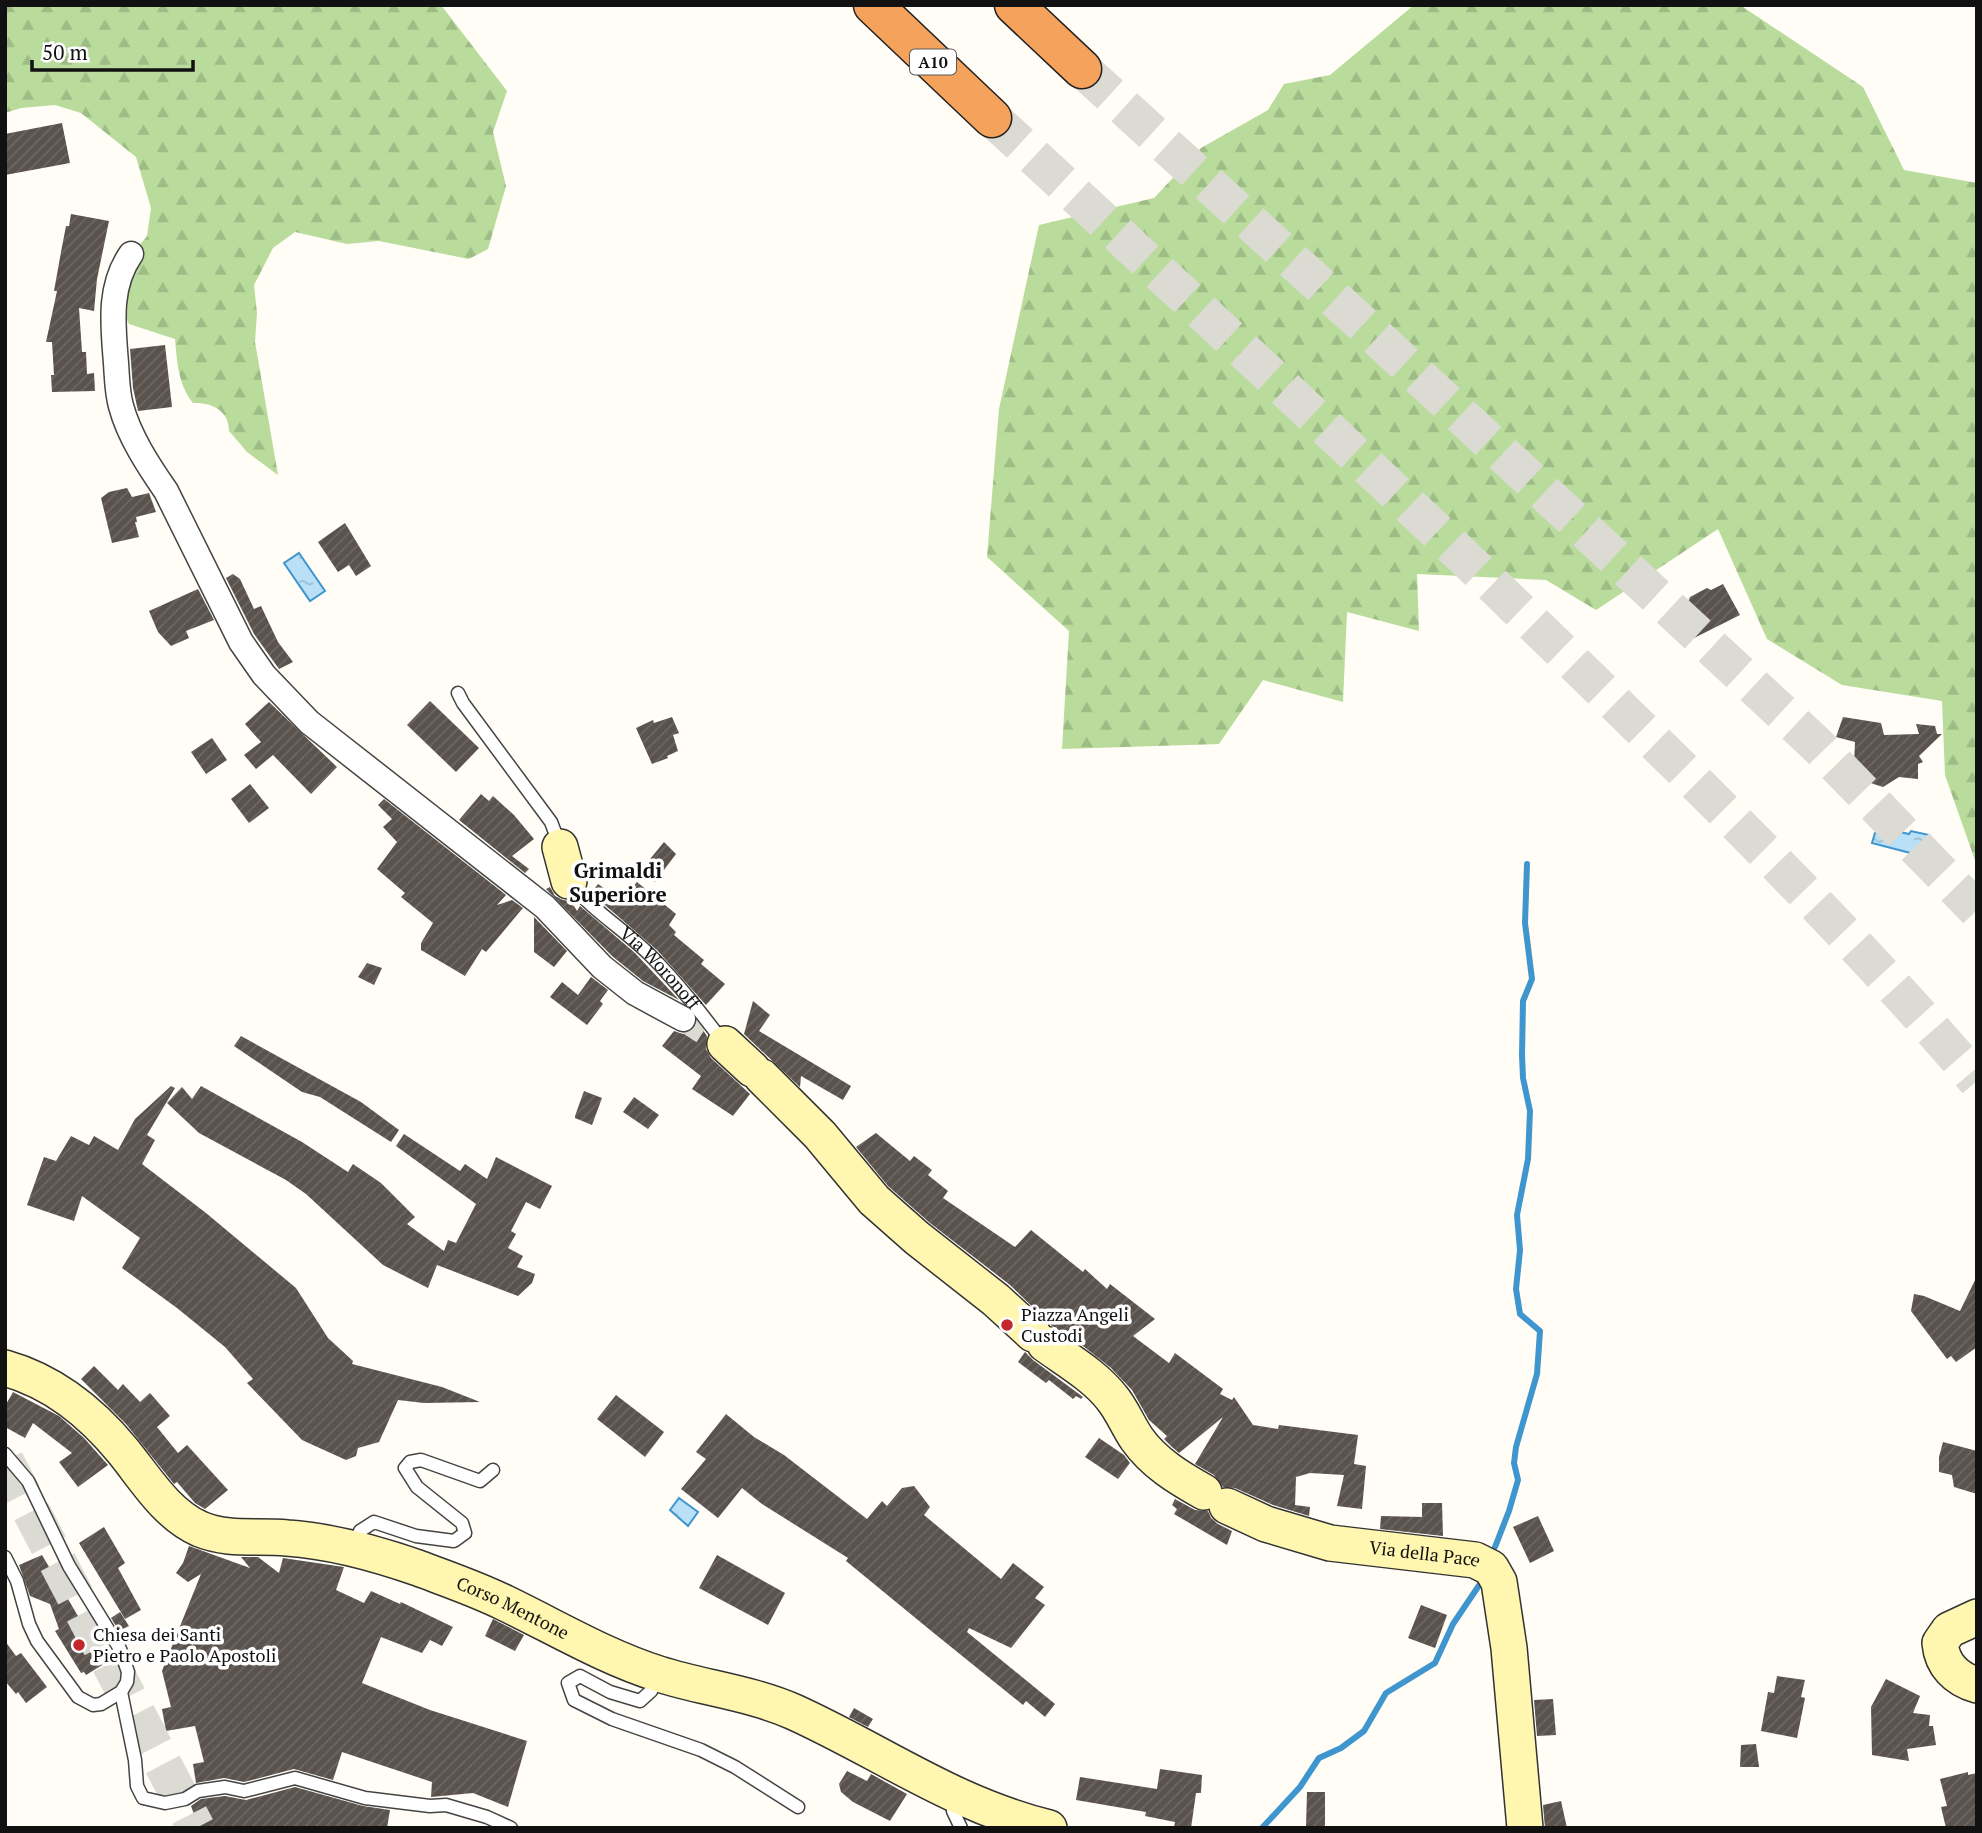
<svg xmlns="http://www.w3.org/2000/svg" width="1982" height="1833" viewBox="0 0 1982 1833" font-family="'PT Serif',serif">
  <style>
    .forest { fill: url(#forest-firs) }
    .water { fill: url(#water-ripples); stroke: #3f96cf; stroke-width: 2 }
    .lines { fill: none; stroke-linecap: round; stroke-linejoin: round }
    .stream { stroke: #3f96cf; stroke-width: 6 }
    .building { fill: url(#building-hatch) }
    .street-tunnel { stroke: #dbdad3; stroke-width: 24; stroke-dasharray: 24 12; stroke-linecap: butt }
    .primary-tunnel { stroke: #dbdad3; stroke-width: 38; stroke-dasharray: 38 19; stroke-linecap: butt }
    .highway-tunnel { stroke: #dbdad3; stroke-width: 38; stroke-dasharray: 38 19; stroke-linecap: butt }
    .lane-casing { stroke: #444; stroke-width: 15 }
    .street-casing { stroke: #444; stroke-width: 27 }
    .secondary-casing { stroke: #333; stroke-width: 38 }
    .highway-casing { stroke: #222; stroke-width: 41 }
    .lane { stroke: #fff; stroke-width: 12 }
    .street { stroke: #fff; stroke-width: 24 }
    .secondary { stroke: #fff6b0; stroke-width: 35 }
    .highway { stroke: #f5a25d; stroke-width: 38 }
    .poi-dot { fill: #c4262e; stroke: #fff; stroke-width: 2.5 }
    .labels { text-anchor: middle; stroke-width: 7; stroke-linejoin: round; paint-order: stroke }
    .shield { fill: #fff; stroke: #585858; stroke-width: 2 }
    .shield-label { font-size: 16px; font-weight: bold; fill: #111 }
    .street-label { font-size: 18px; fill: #111; stroke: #fff }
    .poi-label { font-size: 18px; fill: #111; stroke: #fff; text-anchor: start }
    .quarter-label { font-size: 21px; font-weight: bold; fill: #111; stroke: #fff }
  </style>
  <defs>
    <pattern id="forest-firs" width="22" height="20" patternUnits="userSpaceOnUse" patternTransform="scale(1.75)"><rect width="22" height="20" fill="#b9dc9c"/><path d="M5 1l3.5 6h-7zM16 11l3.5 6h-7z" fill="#9ebc85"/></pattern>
    <pattern id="water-ripples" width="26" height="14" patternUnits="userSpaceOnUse" patternTransform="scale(1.75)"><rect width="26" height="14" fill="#b9e0f7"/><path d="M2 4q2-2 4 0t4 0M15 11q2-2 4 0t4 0" fill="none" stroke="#9ebfd3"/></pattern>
    <pattern id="building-hatch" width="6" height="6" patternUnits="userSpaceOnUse" patternTransform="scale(1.75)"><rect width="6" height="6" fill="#5a524d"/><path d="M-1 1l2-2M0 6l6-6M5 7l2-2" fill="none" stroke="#6d6662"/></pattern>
  </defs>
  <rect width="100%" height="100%" fill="#fffdf5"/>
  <!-- forest -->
  <g class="forest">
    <path d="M5 5H441L507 91 493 132 506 186 488 249 469 259 379 241 347 244 295 232 273 248 254 285 257 313 255 342 278 475 247 452 229 431C229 410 211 402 193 403 178 384 177 362 175 339L129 324 123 311 139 246 147 236 151 208 136 157 81 113 55 105 21 108 5 113Z"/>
    <path d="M1414 5H1740L1863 87 1904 170 1977 183V866L1945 775 1942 701 1842 685 1767 639 1718 529 1596 610 1546 580 1417 574 1419 631 1347 612 1343 702 1263 680 1219 744 1062 749 1069 631 987 557 999 409 1039 225 1154 198 1201 148 1268 110 1284 84 1330 75Z"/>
  </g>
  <!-- water -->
  <g class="water">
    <path d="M299 553 325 591 310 601 284 563Z"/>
    <path d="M1887 829 1909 834 1911 831 1929 835 1922 856 1872 843 1875 833Z"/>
    <path d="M679 1498 698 1512 688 1526 670 1510Z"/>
  </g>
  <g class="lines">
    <!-- stream -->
    <g class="stream">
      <path d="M1495 1547 1509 1511 1518 1480 1514 1463 1516 1447 1537 1374 1540 1331 1520 1314 1516 1289 1520 1250 1517 1215 1528 1159 1530 1111 1523 1078 1522 1055 1523 1001 1532 979 1525 923 1527 864"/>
      <path d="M1262 1828 1300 1787 1319 1758 1341 1748 1364 1731 1386 1693 1435 1663 1453 1624 1484 1578"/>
    </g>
  </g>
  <!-- building -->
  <g class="building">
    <path d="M62 123 70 163 5 175V134Z"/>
    <path d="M71 214 109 221 97 279 94 311 79 308 82 352H86L87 374 94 373 95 391 52 392 51 375H54L52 342H46L57 291H54L61 252 66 226H69Z"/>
    <path d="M165 345 172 407 138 411 133 388 130 349Z"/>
    <path d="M127 488 132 497 149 493 156 512 136 517 137 522H135L139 537 112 543 101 498 109 492Z"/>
    <path d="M345 523 371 566 356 576 349 565 338 572 318 542Z"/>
    <path d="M233 574 240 579 254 609 261 606 278 642 293 662 279 669 254 634 226 578Z"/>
    <path d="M1723 584 1740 615 1692 639 1684 623 1694 617 1687 604 1690 597 1707 588 1711 590Z"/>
    <path d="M198 589 214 620 186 631 189 638 171 646 158 632 149 611Z"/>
    <path d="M430 701 479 748 456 772 407 725Z"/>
    <path d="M269 702 337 767 311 794 273 755 256 769 244 755 261 742 245 724Z"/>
    <path d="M672 717 679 733 673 735 678 751 667 756 668 758 652 764 636 728 653 720 654 723Z"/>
    <path d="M1843 717 1881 723 1884 735 1919 734 1916 724 1935 726 1937 734H1942L1919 756 1923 762 1918 764V779L1899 777 1883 787 1861 780V765L1854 764 1855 742 1836 737Z"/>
    <path d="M212 738 227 760 206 774 191 752Z"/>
    <path d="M250 784 269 808 249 823 231 799Z"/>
    <path d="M481 794 489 801 493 796 514 815 534 839 512 856 529 869 525 873 459 820Z"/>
    <path d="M384 799 506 895 497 905 512 900 523 908 486 952 482 949 465 976 421 950V943L433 923 401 897 405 893 377 869 397 842 383 827 392 819 378 805Z"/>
    <path d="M664 842 676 854 655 882 641 870Z"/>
    <path d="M637 882 676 914 669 925 676 932 674 935 704 960 701 964 725 984 706 1005 657 950 591 893 598 884 621 900Z"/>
    <path d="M550 887 555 896 563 900 571 901 577 911 580 906 635 953 679 1000 643 981 612 956 546 889Z"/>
    <path d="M534 917 567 951 554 967 534 952Z"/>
    <path d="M367 963 382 968 374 985 358 977Z"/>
    <path d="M591 977 608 990 600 1001 603 1004 587 1025 550 997 562 982 578 995Z"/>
    <path d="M753 1001 770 1015 759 1031 851 1086 843 1100 801 1076 800 1087 744 1034Z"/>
    <path d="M697 1022 707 1036 706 1049 711 1058 750 1094 733 1116 692 1089 701 1076 662 1046 674 1031 683 1034 690 1032Z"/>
    <path d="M241 1036 361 1102 399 1130 391 1142 320 1097 302 1092 234 1046Z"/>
    <path d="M171 1086 175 1088 147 1135 155 1140 142 1164 206 1213 296 1288 328 1338 353 1361 352 1364 442 1387 480 1402 424 1403 398 1400 379 1442 358 1448 356 1456 346 1460 302 1440 247 1383 253 1379 225 1347 177 1308 122 1268 140 1238 82 1196 74 1221 27 1205 44 1157 56 1161 71 1136 89 1145 94 1136 118 1150 135 1119Z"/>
    <path d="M201 1086 302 1142 348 1172 353 1164 381 1183 415 1217 407 1224 444 1251 448 1240 456 1243 476 1204 396 1146 404 1134 460 1171 465 1164 487 1179 496 1157 552 1186 540 1209 526 1202 511 1231 516 1234 508 1248 523 1256 517 1267 535 1274 532 1283 518 1296 437 1265 428 1288 383 1265 306 1194 286 1180 199 1133 167 1103 182 1087 192 1099Z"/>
    <path d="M584 1091 602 1098 592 1125 575 1118V1116Z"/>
    <path d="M634 1097 659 1115 648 1129 623 1112Z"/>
    <path d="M876 1133 910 1161 914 1156 932 1170 928 1175 948 1191 943 1198 1015 1247 1031 1230 1083 1272 1085 1269 1107 1289 1110 1284 1155 1319 1133 1336 1169 1363 1175 1353 1223 1389 1220 1394 1232 1400 1234 1397 1253 1425 1278 1429 1279 1425 1358 1435 1354 1464 1366 1466 1362 1509 1337 1506 1344 1475 1310 1473 1296 1477 1295 1505 1310 1507 1309 1516 1273 1505 1235 1488 1223 1487 1214 1475 1195 1464 1223 1417 1179 1453 1172 1447 1164 1439 1167 1436 1149 1420 1132 1390 1111 1368 1083 1346 1051 1325 1010 1285 930 1223 888 1186 856 1147Z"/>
    <path d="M1977 1276V1347L1956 1362 1951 1356 1947 1359 1911 1311 1914 1294 1924 1296 1960 1311Z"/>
    <path d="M1025 1352 1033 1360 1083 1397 1081 1399 1076 1396 1073 1399 1049 1380 1046 1383 1018 1362Z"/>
    <path d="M94 1366 118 1390 123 1384 140 1402 150 1393 170 1416 157 1427 178 1453 187 1445 228 1490 205 1509 195 1503 177 1482 174 1484 126 1424 81 1379Z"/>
    <path d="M13 1392 59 1416 84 1438 108 1465 78 1487 59 1462 72 1453 33 1423 25 1438 5 1427V1406Z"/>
    <path d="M616 1395 664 1432 645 1457 597 1419Z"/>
    <path d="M726 1414 754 1437 784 1455 867 1519 882 1501 887 1506 902 1488 914 1486 930 1507 924 1515 1001 1579 1013 1563 1044 1587 1035 1598 1045 1605 1011 1648 969 1628 967 1632 1055 1704 1045 1717 1026 1701 1023 1705 935 1634 846 1561 848 1558 762 1504 742 1488 718 1518 681 1489 706 1459 696 1452Z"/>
    <path d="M1099 1438 1124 1455 1130 1463 1118 1479 1085 1457Z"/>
    <path d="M1943 1442 1977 1451V1494L1954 1487 1952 1475 1939 1472V1457Z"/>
    <path d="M1175 1499 1195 1510 1208 1511 1211 1518 1218 1524 1232 1531 1227 1545 1174 1514 1177 1509 1172 1505Z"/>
    <path d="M1422 1503H1442L1443 1536 1380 1529 1381 1516 1422 1517Z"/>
    <path d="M1538 1516 1554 1551 1530 1563 1513 1527Z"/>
    <path d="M104 1527 125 1563 118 1568 141 1610 125 1619 79 1543Z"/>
    <path d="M189 1546 250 1568 241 1557H258L279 1573 283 1558 344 1567 336 1590 364 1603 371 1591 400 1604 401 1602 453 1627 442 1646 430 1640 422 1653 381 1637 362 1683 430 1710 527 1741 508 1807 473 1793 431 1797 432 1782 342 1752 333 1780 294 1769 244 1782 224 1778 196 1783 193 1764 204 1762 195 1726 166 1731 162 1709 171 1707 162 1671 201 1574 188 1582 176 1573 183 1563Z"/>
    <path d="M42 1555 88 1633 96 1627 104 1640 96 1645 104 1658 101 1660 104 1664 86 1675 84 1672 81 1673 55 1631 59 1629 50 1604 30 1596 19 1565Z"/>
    <path d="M717 1555 785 1593 768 1625 699 1588Z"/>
    <path d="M1421 1605 1447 1615 1435 1648 1408 1638Z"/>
    <path d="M120 1612 129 1626 119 1631 111 1618Z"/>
    <path d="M493 1619 524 1635 515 1651 485 1636Z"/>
    <path d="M5 1641 16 1656 21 1653 47 1687 26 1703 18 1692 16 1694 5 1681Z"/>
    <path d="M1777 1676 1805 1680 1801 1697 1805 1698 1797 1738 1761 1731 1768 1692 1774 1693Z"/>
    <path d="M1886 1679 1920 1696 1913 1713 1930 1715 1929 1726H1933L1936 1745 1907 1749 1909 1761 1872 1755 1871 1707Z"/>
    <path d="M1553 1699 1556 1735 1537 1736 1534 1700Z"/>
    <path d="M854 1708 873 1719 868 1727 849 1717Z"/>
    <path d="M1756 1744 1759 1767H1740L1741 1745Z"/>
    <path d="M1160 1769 1202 1775 1201 1793H1196L1191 1828H1174L1175 1822 1145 1816 1146 1812 1076 1800 1080 1777 1157 1789Z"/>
    <path d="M847 1771 867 1781 871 1774 907 1794 890 1821 853 1802 841 1792 839 1784Z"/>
    <path d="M1968 1772V1775L1977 1773V1828H1946L1941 1807 1947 1806 1940 1779Z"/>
    <path d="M295 1787 363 1806 390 1810 387 1828H199L191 1806 201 1799 225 1796 246 1800Z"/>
    <path d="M1307 1792H1325V1828L1306 1827Z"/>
    <path d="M1561 1801 1567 1828H1545L1543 1805Z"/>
  </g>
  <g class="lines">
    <!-- street-tunnel -->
    <path class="street-tunnel" d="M683 1019 709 1036"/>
    <!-- primary-tunnel -->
    <path class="primary-tunnel" d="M5 1461 196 1828"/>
    <!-- highway-tunnel -->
    <g class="highway-tunnel">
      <path d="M1082 69 1358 320 1816 744 1977 910"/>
      <path d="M992 118C1203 313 1414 506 1618 706 1740 826 1866 950 1977 1081"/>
    </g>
    <!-- lane casing -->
    <g class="lane-casing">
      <g id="lane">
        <path d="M458 693 463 703 551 822 559 843"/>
        <path id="s1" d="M570 883C593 911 625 930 651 956 678 983 701 1013 724 1043"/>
        <path d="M5 1454 28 1481 69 1566 120 1649 128 1672 127 1682 121 1692 101 1704 93 1705 78 1697 37 1641 29 1624 17 1581 5 1557"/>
        <path d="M355 1547 360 1531 374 1522 416 1536 454 1541 465 1533 462 1523 417 1487 405 1468 410 1462 421 1460 480 1481 493 1470"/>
        <path d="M659 1675 651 1691 640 1701 610 1692 580 1676 568 1683 574 1700 612 1719 701 1750 735 1767 798 1807"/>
        <path d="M121 1692 135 1760 137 1786 143 1798 165 1803 185 1799 198 1791 225 1787 244 1791 295 1778 365 1798 430 1806 446 1805 487 1817 511 1828"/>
        <path d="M957 1797 953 1811 961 1828"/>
      </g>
    </g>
    <!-- street casing -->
    <g class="street-casing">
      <path id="street" d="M131 254C108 287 113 325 116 363 117 377 117 392 121 406 129 436 148 465 166 491L241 642 264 675 309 722 545 907 602 967 635 993 683 1019"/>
    </g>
    <!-- secondary casing -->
    <g class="secondary-casing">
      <g id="secondary">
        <path d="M560 847 569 881"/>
        <path d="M725 1044 752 1069"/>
        <path d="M762 1077 820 1135 874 1200 917 1238 996 1300 1033 1334"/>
        <path d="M1045 1344C1067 1360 1095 1376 1112 1398 1122 1410 1128 1426 1137 1439 1154 1463 1179 1478 1204 1492"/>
        <path id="s2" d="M5 1368C54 1382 91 1412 123 1451 145 1478 166 1514 200 1529 229 1541 257 1535 287 1538 332 1541 375 1553 418 1568 447 1579 477 1589 505 1603 555 1627 605 1657 659 1674 703 1688 751 1693 794 1712 882 1752 952 1804 1049 1828"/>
        <path id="s3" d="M1227 1506 1266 1524 1330 1543 1475 1560 1491 1568 1499 1582 1509 1648 1525 1828"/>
        <path d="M1977 1617 1949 1630 1940 1643C1942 1665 1956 1679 1977 1685"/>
      </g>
    </g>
    <!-- highway casing -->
    <g class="highway-casing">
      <g id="highway">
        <path d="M873 5 992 118"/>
        <path d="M1014 5 1082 69"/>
      </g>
    </g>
    <!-- lane -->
    <use href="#lane" class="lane"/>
    <!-- street -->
    <use href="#street" class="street"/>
    <!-- secondary -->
    <use href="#secondary" class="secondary"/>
    <!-- highway -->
    <use href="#highway" class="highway"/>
  </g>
  <!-- markers -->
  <g class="poi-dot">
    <circle cx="1007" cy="1325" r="7"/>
    <circle cx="79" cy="1645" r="7"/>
  </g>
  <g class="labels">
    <!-- shield labels -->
    <rect class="shield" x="910" y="49.5" width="46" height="25" rx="5"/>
    <g class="shield-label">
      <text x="933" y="68">A10</text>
    </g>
    <!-- street labels -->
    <g class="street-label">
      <text dy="6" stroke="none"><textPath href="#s1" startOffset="124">Via Woronoff</textPath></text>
      <text dy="6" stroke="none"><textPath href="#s3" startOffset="205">Via della Pace</textPath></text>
      <text dy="6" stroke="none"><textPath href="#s2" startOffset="583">Corso Mentone</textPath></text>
    </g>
    <!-- poi labels -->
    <g class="poi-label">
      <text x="1021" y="1321">Piazza Angeli<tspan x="1021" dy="21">Custodi</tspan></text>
      <text x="93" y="1641">Chiesa dei Santi<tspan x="93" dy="21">Pietro e Paolo Apostoli</tspan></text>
    </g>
    <!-- quarter labels -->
    <g class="quarter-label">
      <text x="618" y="878">Grimaldi<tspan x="618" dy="24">Superiore</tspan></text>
    </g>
  </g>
  <!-- border -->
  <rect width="1982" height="1833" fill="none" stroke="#111111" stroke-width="14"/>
  <!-- scale -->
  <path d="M32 60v10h161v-10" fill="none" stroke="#111111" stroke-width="3.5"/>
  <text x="42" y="60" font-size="21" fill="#111111" stroke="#ffffff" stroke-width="5" paint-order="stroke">50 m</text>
</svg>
